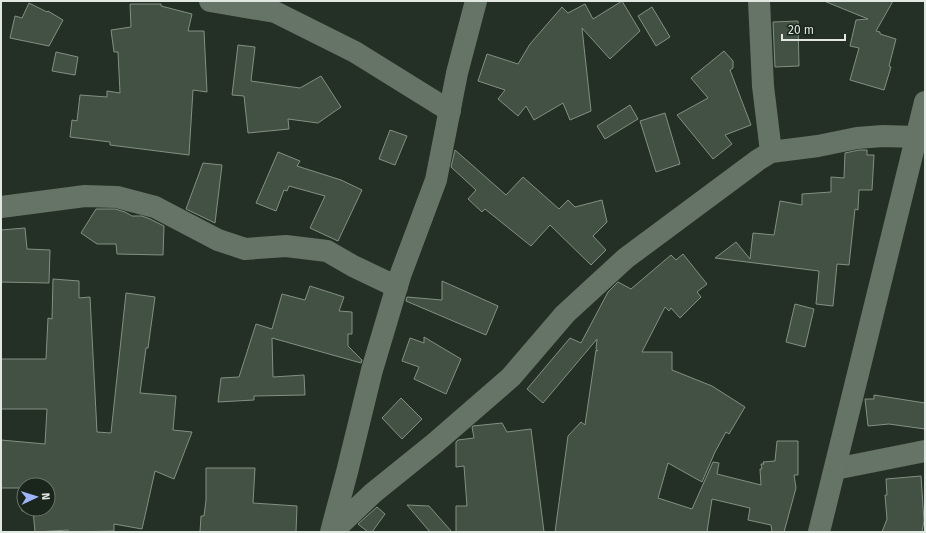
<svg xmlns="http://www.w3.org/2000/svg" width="926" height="533" viewBox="0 0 926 533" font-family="'Fira Sans',sans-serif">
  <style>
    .building { fill: #435044; stroke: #829083; fill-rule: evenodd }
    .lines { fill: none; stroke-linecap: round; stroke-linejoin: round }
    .minor { stroke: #667367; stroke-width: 22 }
    .tertiary { stroke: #667367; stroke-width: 22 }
  </style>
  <rect width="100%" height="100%" fill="#243025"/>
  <!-- building -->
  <g class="building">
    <path d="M622 1 640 31 610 59 582 28 591 111 570 120 563 103 534 120 526 106 518 116 498 99 505 90 478 81 487 54 518 64 530 44 562 7 568 13 585 4 593 19Z"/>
    <path d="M824 1H893L876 31 880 32V34L896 39 889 66 891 67 884 90 850 80 859 48 850 46 856 20 868 19Z"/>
    <path d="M29 3 47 12 48 11 63 20 49 46 10 38 15 16 22 18Z"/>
    <path d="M130 4H161V6L192 14 188 31H204L207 92 193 90 189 155 110 145V142L70 137 72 120 77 121 80 95 107 97V91L120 93 118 52H114L111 30 131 27Z"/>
    <path d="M652 7 670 37 656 46 638 16Z"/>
    <path d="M798 21 799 66 775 67 773 22Z"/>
    <path d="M238 45 255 47 251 81 300 88 321 76 341 107 318 123 288 119 289 129 248 133 244 96 232 95Z"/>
    <path d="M724 51 733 61V68L730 70 751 125 725 135 732 144 713 159 677 115 708 98 691 78Z"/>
    <path d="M56 52 78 57 75 75 52 71Z"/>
    <path d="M630 105 638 119 605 139 597 126Z"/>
    <path d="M665 113 680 164 656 172 640 121Z"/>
    <path d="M390 130 407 136 395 165 379 159Z"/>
    <path d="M455 150 506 195 523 177 559 209 568 200 575 207 602 200 607 222 593 236 606 250 591 265 550 225 531 246 485 209 482 212 468 199 476 190 451 167Z"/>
    <path d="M859 150H867V155H874L872 190H859L858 210 855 209 849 265 837 264 833 306 816 304 819 271 715 258 736 242 750 259 753 233 774 235 780 201 802 205V194L831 192V177L844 178 845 153Z"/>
    <path d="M278 152 300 161 297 166 341 180 362 190 338 241 310 228 325 196 289 186 287 191 284 190 276 211 256 203Z"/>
    <path d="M203 163 222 165 215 223 186 209Z"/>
    <path d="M96 209H115L125 212 132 216H142L150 219 164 226 163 255 117 254 116 244H97L81 233Z"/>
    <path d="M25 228 27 249 50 250 49 283 1 282V230Z"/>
    <path d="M683 254 707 284 697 292 701 297 680 318 671 308 669 311 665 307 642 352H672V370L712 386 745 407 729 434 726 432 715 452 702 482 668 463 658 498 692 509 713 462 719 463 717 474 761 485 760 469H762L761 464H764L763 462 775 461 777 441H798V475H794L796 488 784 532H772L771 525 748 520 750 508 712 499 707 532H555L568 436 581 422 585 425 596 350 598 351 596 349 597 339 543 403 527 389 570 338 581 343 608 292 618 282 631 289 671 255 676 260Z"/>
    <path d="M53 279 79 281V298L90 297 97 432 111 433 126 293 155 297 148 348H146L140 393 176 396 173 430 192 432 174 479 155 471 142 529 114 524V531L69 532 68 530 35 532 33 510 22 511 21 488H1V440L45 444 47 409H1V359H46L48 318 52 319ZM24 485H48V509H24Z"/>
    <path d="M442 281 498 306 486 335 406 301 407 297 442 300Z"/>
    <path d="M310 286 344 297 339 311 352 312V334H348V346L362 360 361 363 272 338 273 377 304 375 305 395 254 396V400L218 402 221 378 239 377 256 324 272 329 282 294 305 300Z"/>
    <path d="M795 304 814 309 805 347 786 342Z"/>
    <path d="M424 337 461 359 446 394 414 379 419 367 402 361 410 338 424 343Z"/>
    <path d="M874 395 925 403V429L889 424 868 426 865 399H874Z"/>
    <path d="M401 398 422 419 402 439 382 418Z"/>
    <path d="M502 423 507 432 531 429 544 532H456V506H467L464 466 456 467V442L458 440 474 438 472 427 473 426Z"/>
    <path d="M206 468H255L253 503 297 506 296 532H200L201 516H204L206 500Z"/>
    <path d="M921 476 924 521 922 532H882L887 519 885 495H887L886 479Z"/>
    <path d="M407 505 429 506 452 532H430Z"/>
    <path d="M377 507 385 514 372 532H368L358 524Z"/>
  </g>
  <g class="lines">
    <!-- minor -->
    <g class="minor">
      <path d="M210 1 275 12 355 52 450 111"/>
      <path d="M759 1 763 86 771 152"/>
      <path d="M1 207 85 196 117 197 155 207 218 240 245 249 286 246 327 251 353 266 397 287"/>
      <path d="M835 469 925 451"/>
      <path d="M331 532 347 472 372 370 400 276 436 180 457 73 476 1"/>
      <path d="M332 532 373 493 435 443 511 377 565 314 626 258 758 160 771 152 818 146 857 138 883 136 917 137"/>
    </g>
    <!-- tertiary -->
    <path class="tertiary" d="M819 532 925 102"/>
  </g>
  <!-- border -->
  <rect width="926" height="533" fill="none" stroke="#e0e8e1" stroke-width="4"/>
  <!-- north arrow -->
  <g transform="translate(36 497) rotate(86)"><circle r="19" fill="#1a261c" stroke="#69746b"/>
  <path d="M0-3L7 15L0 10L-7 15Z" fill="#9eb4fd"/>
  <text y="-6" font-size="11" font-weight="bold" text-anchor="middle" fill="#e0e8e1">N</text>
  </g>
  <!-- scale -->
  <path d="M782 34v6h63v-6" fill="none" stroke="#e0e8e1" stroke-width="2"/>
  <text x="788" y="34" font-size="12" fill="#e0e8e1" stroke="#1a261c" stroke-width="3" paint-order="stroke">20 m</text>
</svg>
